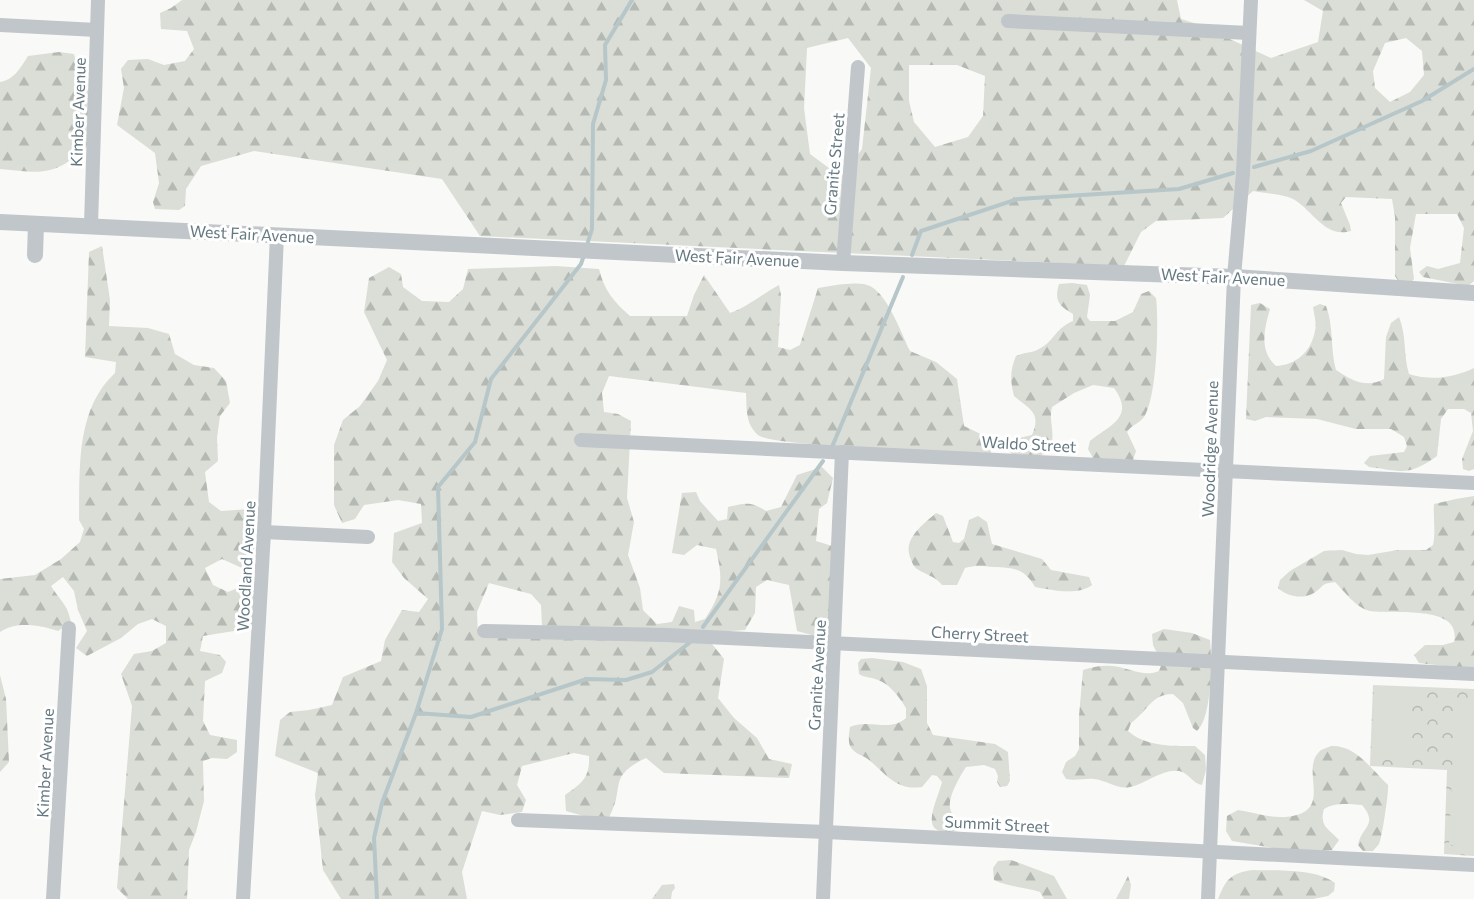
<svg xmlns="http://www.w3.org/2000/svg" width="1474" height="899" viewBox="0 0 1474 899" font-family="Commissioner,sans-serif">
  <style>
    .forest { fill: url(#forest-firs); fill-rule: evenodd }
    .park { fill: url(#park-crowns) }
    .garden { fill: #daded6 }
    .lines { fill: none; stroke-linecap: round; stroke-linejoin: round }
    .stream { stroke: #b7c6c8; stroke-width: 4 }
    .minor { stroke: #c0c6c9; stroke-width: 14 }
    .tertiary { stroke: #c0c6c9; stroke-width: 16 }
    .labels { text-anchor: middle; stroke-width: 6; stroke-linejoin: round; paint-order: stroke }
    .street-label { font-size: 16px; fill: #657981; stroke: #fff }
  </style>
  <defs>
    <pattern id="forest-firs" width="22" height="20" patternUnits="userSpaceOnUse" patternTransform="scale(1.5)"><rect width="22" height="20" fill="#daded6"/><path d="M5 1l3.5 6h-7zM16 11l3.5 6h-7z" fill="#b4b9b3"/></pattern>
    <pattern id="park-crowns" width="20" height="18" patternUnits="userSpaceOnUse" patternTransform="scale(1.5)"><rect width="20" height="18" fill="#daded6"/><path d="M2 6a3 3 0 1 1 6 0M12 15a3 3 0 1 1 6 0" fill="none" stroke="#b4b9b3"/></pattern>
  </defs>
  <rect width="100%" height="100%" fill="#f9f9f7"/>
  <!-- forest -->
  <g class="forest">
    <path d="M182 0H1177L1181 19 1197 24 1271 58 1318 42 1323 11 1304 0H1474V281L1468 286 1423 277 1419 272 1427 266 1438 269 1460 263 1464 228 1457 214H1416L1410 248 1414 279 1409 285 1399 282 1395 276V217L1392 199 1346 197 1341 203 1350 225 1351 231C1324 239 1312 208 1291 198 1280 194 1264 193 1253 191L1223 218 1156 221 1141 232 1124 266 480 236 442 179 254 151 201 166 186 189 185 206 179 210 155 209 153 202 159 183 155 153 117 125 124 88 121 69 128 60 148 59 164 65 185 61 194 49 187 31 161 29 160 13 171 8ZM848 38 871 68 862 149 841 177 810 154 804 108 807 48ZM1406 38 1422 51 1424 75 1410 92 1390 102 1375 88 1373 71 1385 43ZM909 65H957L985 76 983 116 968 137 935 147 914 122 909 101Z"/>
    <path d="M59 52 74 54 78 69 88 83 90 120 88 146C53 177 44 173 0 169V82C14 80 21 67 28 56Z"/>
    <path d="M102 246 110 300 109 326 148 328 169 334 175 354 194 365 214 368 226 381 230 403 220 416 217 438 218 461 205 472 209 502 221 511 250 509 255 524 254 552 242 568 222 559 205 568 213 585 228 592 248 584 256 593 252 624 234 631 203 636 200 651 220 655 226 662 222 673 205 681 203 721 210 735 237 740V752L227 759 212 758 203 761 204 801 196 832 189 850 187 899H128L117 888 132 706 121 674 134 654 152 651 166 643V626L152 619 138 624 121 638 87 656 76 648 87 631 78 610 74 591 63 577 51 586C61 602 67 603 71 622L58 631C39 625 17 621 0 632V579L35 575 61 559 80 542 84 529 79 520C80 470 75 410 115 373L116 362 85 357 89 252Z"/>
    <path d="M556 266 599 269C604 290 614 302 630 316H687L694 295 704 275 730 313C748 307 762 294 779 285L781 295 778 347 790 350 800 345 818 288C831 286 858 280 870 286 888 295 901 333 910 351L936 362 957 379 964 426 991 439V453C958 452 772 447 758 435 745 423 747 409 746 393L609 376 602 393 604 412 618 414 631 421 627 498 634 522 628 555 640 588 643 610 657 624 672 622 679 606 694 610 695 622 705 619C723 592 723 580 716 549L697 545 684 555 672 553 682 493 696 492 700 501 718 521 727 519 728 507C746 503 750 501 766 511L781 507 797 475 822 467 833 478 827 503 819 509 816 541 832 546V614L819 637 797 631 789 585 767 580 756 587 755 613 745 630 715 632 712 644 724 659 718 698 734 718 757 738 769 759 792 764 789 778 664 773 646 758C606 777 626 787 609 817L591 818 566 811 565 795C582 783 590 778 589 756L574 753 522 766 517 785 526 800 522 812 500 815 482 811 462 872 467 899H341L323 870 315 795 318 773 275 756 280 720 290 712 309 710 332 705 343 677 381 661 385 640 402 610 419 612 428 599 404 578 392 562 394 533 422 523 421 504 398 500 364 505 355 519 342 523 334 505V445L343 420 360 406 378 381 387 360 364 312 369 278 389 267 401 274 403 287 422 301 449 302 463 289 468 269ZM489 583 531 594 541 605 542 626 508 638 478 635 477 612Z"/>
    <path d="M1072 283 1087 285 1090 295 1087 317 1090 321H1115L1133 312 1141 294 1149 291 1156 298C1159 322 1157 398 1144 417 1139 424 1131 425 1127 432L1136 451 1133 460 1093 458 1088 449 1090 441C1108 426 1136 418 1114 388L1093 385 1074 393 1052 407C1048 422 1057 434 1049 452L1039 456 1012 454 1007 448 1011 440 1032 435C1042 412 1029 409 1014 396 1010 381 1010 370 1016 356 1025 352 1033 353 1039 349 1054 342 1054 329 1073 321V314C1059 306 1054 301 1059 284Z"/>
    <path d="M1260 303 1270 309C1264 329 1259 351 1276 366 1296 365 1311 352 1315 331 1317 324 1314 314 1313 307L1320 304 1326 306C1334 326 1330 349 1336 370 1351 380 1366 389 1384 379L1386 337 1391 323 1399 317C1407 337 1403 354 1409 374 1431 381 1453 378 1474 368V469L1469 471 1463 469 1462 459 1473 431 1471 413 1464 409H1448L1441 419 1437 456C1408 477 1402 471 1369 467L1364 463 1370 456 1404 452 1407 446 1404 437 1391 429H1356L1317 419 1266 417 1255 421 1246 419 1251 305Z"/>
    <path d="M1474 496V667H1453L1419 663 1414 655 1425 645H1443L1454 642C1463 603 1391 615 1370 611 1356 608 1344 591 1335 582 1319 584 1325 586 1314 593 1303 600 1286 596 1278 588L1280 580 1290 571 1324 551 1342 550 1356 554 1368 555 1398 550H1426L1433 545C1436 531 1433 518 1434 504L1456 499Z"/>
    <path d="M936 513 943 516 953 542 959 543 964 539 969 520 978 516 987 522 992 544 1042 559 1051 570 1089 577 1092 585C1078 596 1052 590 1035 587 1024 568 1014 568 994 567 983 566 975 565 965 568L957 585H942C935 576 926 575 917 569 913 566 912 562 910 557 903 538 924 524 936 513Z"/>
    <path d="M1164 629 1192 633 1210 640C1212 660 1212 718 1197 731L1193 728 1183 703 1173 694C1151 694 1148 711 1131 723L1128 731C1146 747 1173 746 1195 746L1205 755 1206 770 1202 785C1192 783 1189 773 1179 771 1161 769 1146 784 1130 787 1118 790 1106 780 1094 779 1085 778 1076 781 1066 779L1062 772 1066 762 1075 756 1079 749V716L1083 670C1093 667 1101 665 1112 666 1128 667 1144 678 1159 671L1162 663 1153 645 1152 634Z"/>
    <path d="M872 658 903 662 921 669 927 686V723L933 735 995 744 1008 752 1010 781 1007 786 1000 787 997 782 998 776 995 769 984 765 966 767C960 776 944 803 952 813 955 818 959 819 962 824L959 831C915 839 936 805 942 782L937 776 932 775 922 787C896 791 886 774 869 760 863 755 854 754 850 746 848 741 849 732 850 727 869 718 889 733 906 718V708C899 697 890 684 878 680 871 677 865 678 859 674L858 663 861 659Z"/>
    <path d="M0 675 6 699 9 762 0 772Z"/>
    <path d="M1331 746C1356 745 1371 769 1388 785 1389 791 1382 838 1379 844 1378 845 1374 850 1373 851H1363L1358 845C1361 827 1379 825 1362 805 1349 804 1335 802 1324 809 1319 826 1328 828 1339 840L1332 850 1302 853 1232 841 1226 831 1227 816 1238 810C1251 812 1267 817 1280 817 1338 816 1299 772 1319 752 1321 749 1327 748 1331 746Z"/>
    <path d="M1011 860 1054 876 1067 899H1044L1040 892C1024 887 1008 887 994 880L993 868 998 861Z"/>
    <path d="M1253 870C1278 871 1314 868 1335 883L1334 891 1328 896 1313 899H1218C1226 879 1231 873 1253 870Z"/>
    <path d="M1128 876 1131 885 1129 899H1116Z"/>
    <path d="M674 884 675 888 672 892 671 899H652L662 885Z"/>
  </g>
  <!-- park -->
  <path class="park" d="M1373 685 1474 689V856L1444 854 1447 770 1370 766Z"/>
  <!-- garden -->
  <g class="garden">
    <path d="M1374 687 1412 689 1409 760 1371 759Z"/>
    <path d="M1455 703 1474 705V847L1449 845Z"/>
  </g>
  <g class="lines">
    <!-- stream -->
    <g class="stream">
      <path d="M1254 167 1311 151 1422 101 1474 69"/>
      <path d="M587 245 592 229 593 124 606 80 605 45 632 0"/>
      <path d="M912 255 921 231 1018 199 1179 189 1233 173"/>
      <path d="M832 447 903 277"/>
      <path d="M703 627 823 461"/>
      <path d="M416 713 471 717 587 679 626 680 652 672 693 640"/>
      <path d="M377 899 374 838 382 803 416 713 442 629 438 487 475 442 491 379 581 264 584 255"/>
    </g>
    <!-- minor -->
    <g class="minor">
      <path d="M1008 21 1249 33"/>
      <path d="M0 25 97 30"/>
      <path d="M91 225 98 0"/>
      <path d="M843 263 858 67"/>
      <path d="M581 440 1474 483"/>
      <path d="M264 532 368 537"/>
      <path d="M484 631 666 635 1474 674"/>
      <path d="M518 820 826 832 1474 865"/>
      <path d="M53 899 69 628"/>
      <path d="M243 899 264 532 277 235"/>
      <path d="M823 899 842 452"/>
      <path d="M1208 899 1234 277 1243 173 1251 0"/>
    </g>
    <!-- tertiary -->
    <g class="tertiary">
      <path d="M0 222 843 263 1234 277 1474 293"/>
      <path d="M35 255 36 224"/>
    </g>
  </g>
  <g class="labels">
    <!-- street labels -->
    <g class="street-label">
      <text transform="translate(78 112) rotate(-88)" y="6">Kimber Avenue</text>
      <text transform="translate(834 164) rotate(-85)" y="6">Granite Street</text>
      <text transform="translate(252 234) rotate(3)" y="6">West Fair Avenue</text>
      <text transform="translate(737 258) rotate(3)" y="6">West Fair Avenue</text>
      <text transform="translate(1223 277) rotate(3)" y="6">West Fair Avenue</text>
      <text transform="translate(1029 444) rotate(3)" y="6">Waldo Street</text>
      <text transform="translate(1210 449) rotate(-88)" y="6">Woodridge Avenue</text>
      <text transform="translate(246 566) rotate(-87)" y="6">Woodland Avenue</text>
      <text transform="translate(980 634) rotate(3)" y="6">Cherry Street</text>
      <text transform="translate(817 675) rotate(-87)" y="6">Granite Avenue</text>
      <text transform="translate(45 763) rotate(-87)" y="6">Kimber Avenue</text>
      <text transform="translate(997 824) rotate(3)" y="6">Summit Street</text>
    </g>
  </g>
</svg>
